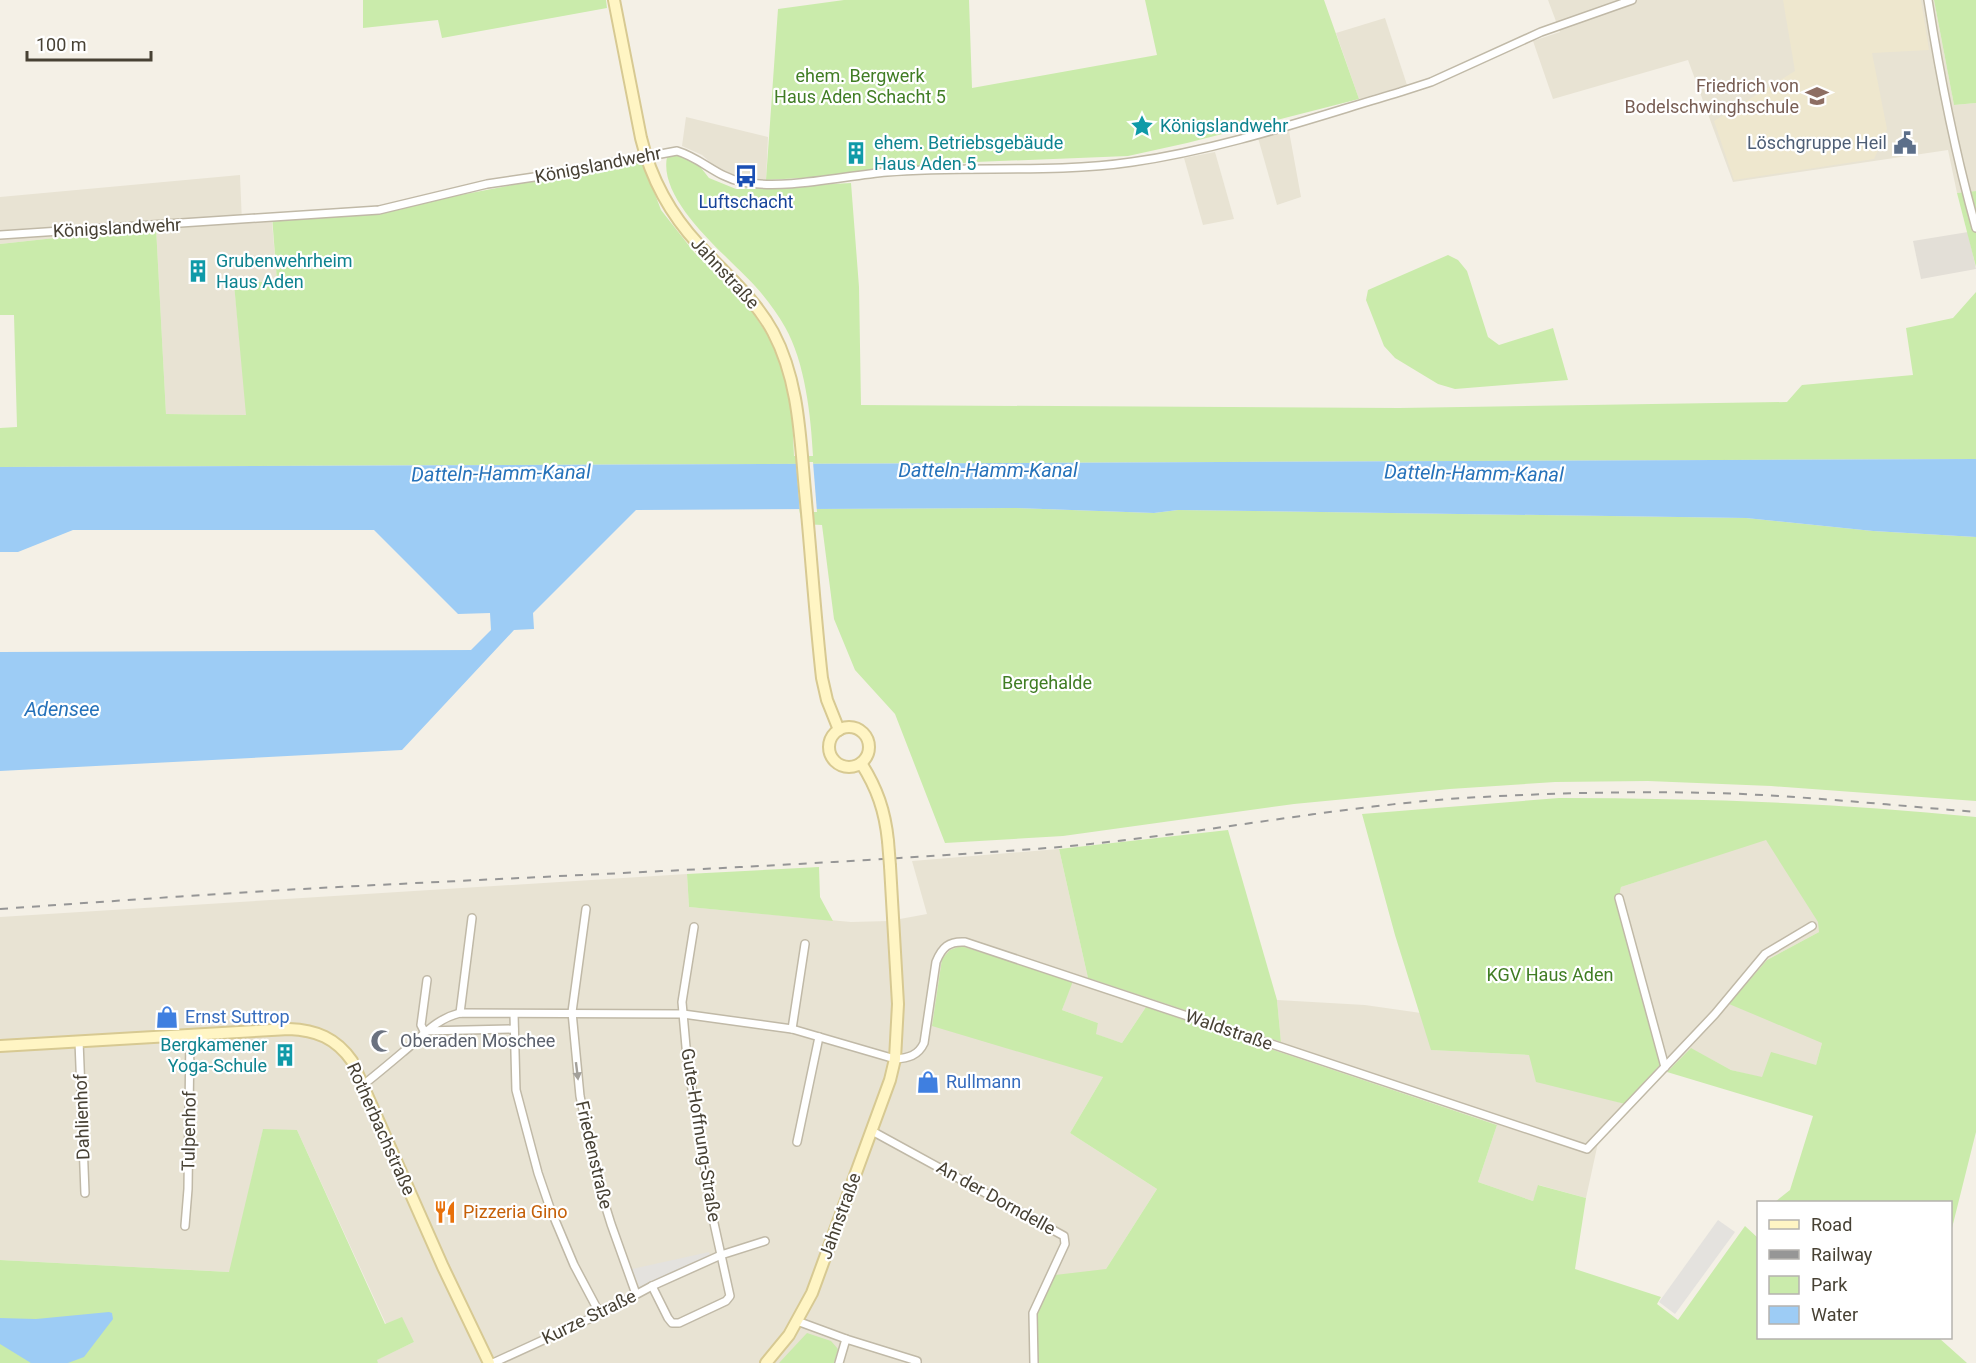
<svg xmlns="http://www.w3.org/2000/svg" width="1976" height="1363" viewBox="0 0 1976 1363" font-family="Roboto,sans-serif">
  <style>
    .residential { fill: #e8e3d3 }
    .industrial { fill: #e3dfd7 }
    .education { fill: #eee7ce }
    .green { fill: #caebab }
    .parking { fill: #e4e2de }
    .water { fill: #9dccf5 }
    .pier { fill: #f4f0e6 }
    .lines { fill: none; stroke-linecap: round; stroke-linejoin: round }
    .street-casing { stroke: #c0b9a7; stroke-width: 10 }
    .secondary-casing { stroke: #d7c992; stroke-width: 14 }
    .street { stroke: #fff; stroke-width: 7 }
    .secondary { stroke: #fff5c4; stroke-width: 10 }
    .rail { stroke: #969696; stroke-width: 2; stroke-dasharray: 8 8; stroke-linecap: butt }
    .secondary-bridge-casing { stroke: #d7c992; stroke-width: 14; stroke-linecap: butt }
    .secondary-bridge { stroke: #fff5c4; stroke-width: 10 }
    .oneway { fill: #a3a09a }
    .labels { text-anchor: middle; stroke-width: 4.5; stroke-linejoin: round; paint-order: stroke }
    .park-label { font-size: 18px; fill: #407d24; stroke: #fff }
    .education-label { font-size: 18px; fill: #785e54; stroke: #fff; text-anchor: end }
    .culture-label { font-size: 18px; fill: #0d838f; stroke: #fff; text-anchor: start }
    .service-label { font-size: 18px; fill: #4e5e75; stroke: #fff; text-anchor: end }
    .street-label { font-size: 18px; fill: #474134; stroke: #fff }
    .transit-label { font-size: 18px; fill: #164399; stroke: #fff }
    .shop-label { font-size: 18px; fill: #366cbe; stroke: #fff; text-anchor: start }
    .worship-label { font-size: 18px; fill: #5b616d; stroke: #fff; text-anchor: start }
    .food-label { font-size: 18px; fill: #c56008; stroke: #fff; text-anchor: start }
    .water-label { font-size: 20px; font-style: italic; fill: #2672ba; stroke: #fff }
  </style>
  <rect width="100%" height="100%" fill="#f4f0e6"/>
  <!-- residential -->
  <g class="residential">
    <path d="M1548 0H1934L1954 105 1976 103V191L1957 193 1948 150 1733 182 1688 60 1553 99 1533 41 1560 32Z"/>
    <path d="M1385 18 1407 85 1359 99 1336 33Z"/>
    <path d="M686 117 768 137 766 180 734 177 718 169 702 155 682 146Z"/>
    <path d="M1289 131 1301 197 1277 205 1258 138Z"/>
    <path d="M1215 152 1234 219 1203 225 1184 158Z"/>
    <path d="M240 175 242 223 272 222 277 281 234 284 247 415 166 414 156 227 0 244V197Z"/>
    <path d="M1766 839 1819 922V932L1767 960 1822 1043 1816 1065 1763 1078 1731 1070 1692 1049 1667 1072 1661 1064 1617 907 1621 887Z"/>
    <path d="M1059 849 1088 978 1149 998 1146 1007 1122 1043 1095 1034 1098 1023 1062 1010 1072 981 961 946 1103 1077 1070 1133 1157 1189 1106 1269 1038 1363H378L376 1360 414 1342 386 1324 297 1130H263L230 1272 0 1260V917L687 874 689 907 851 922 889 921 927 914 912 861Z"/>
    <path d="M1277 1000 1365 1005 1421 1013 1432 1050 1530 1055 1587 1093 1625 1104 1601 1129 1586 1198 1539 1185 1533 1201 1478 1182 1497 1125 1282 1053Z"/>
  </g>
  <!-- industrial -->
  <path class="industrial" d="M1968 232 1976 269 1921 279 1913 241Z"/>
  <!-- education -->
  <path class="education" d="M1783 0H1921L1929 50 1872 53 1887 129 1874 159 1734 180 1714 121 1795 71Z"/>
  <!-- green -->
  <g class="green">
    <path d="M363 0H606L607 8 442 38 438 20 363 28Z"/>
    <path d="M844 0H969L972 88 1157 55 1145 0H1324L1359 99 1187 143 1128 156 975 162 819 177 766 180 778 9Z"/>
    <path d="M1934 0H1976V103L1954 105Z"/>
    <path d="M677 155 689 159 698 164 709 178 736 189 851 183 859 287 861 405 1399 408 1787 402 1802 385 1913 375 1906 328 1953 318 1976 292V459L0 467V428L17 427 14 315H0V244L156 227 166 414 246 415 234 284 277 281 272 216 350 214 434 200 642 160 661 210 694 252 750 308 770 339 784 375 792 414 794 456H813C811 416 805 362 785 327 777 313 766 298 755 286 728 256 658 202 667 157Z"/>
    <path d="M1976 191V267L1957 193Z"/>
    <path d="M1448 255 1458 260 1467 271 1488 337 1499 345 1553 328 1568 380 1455 389 1438 384 1395 358 1384 346 1366 300 1368 290Z"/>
    <path d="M1015 508 1154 513 1178 510 1746 518 1873 531 1976 537V801L1771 786 1648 781 1555 782 1450 789 1294 804 1063 836 945 843 895 714 855 670 834 619 822 525 802 524 799 509Z"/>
    <path d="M1559 798C1698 798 1837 803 1976 817V1132L1951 1232 1950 1202H1775L1790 1190 1813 1116 1667 1072 1691 1048 1731 1070 1762 1077 1771 1052 1816 1065 1822 1043 1729 1004 1767 960 1819 932 1818 922 1766 840 1621 887 1617 907 1661 1064 1625 1104 1536 1082 1529 1055 1431 1050 1395 935 1362 814Z"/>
    <path d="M1228 830 1277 1000 1281 1042 1088 978 1059 849Z"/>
    <path d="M819 867 820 897 833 921 689 907 687 874Z"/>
    <path d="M961 946 1073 981 1062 1010 1098 1023 1096 1034 1122 1043 1146 1007 1497 1125 1478 1182 1533 1201 1538 1185 1586 1198 1575 1269 1661 1297 1657 1304 1678 1320 1745 1226 1758 1238V1338H1939L1967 1363H1038L1037 1311 1055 1275 1106 1269 1157 1189 1070 1133 1103 1077 932 1026 942 959 950 950Z"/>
    <path d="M263 1129 297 1130 385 1324 402 1317 414 1342 377 1360 378 1363H0V1260L229 1272Z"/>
    <path d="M807 1333 831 1341 838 1349 834 1363H779Z"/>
  </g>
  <!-- parking -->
  <g class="parking">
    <path d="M1718 1220 1735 1232 1675 1314 1659 1302Z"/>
    <path d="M709 1252 710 1256 640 1288 632 1269Z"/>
  </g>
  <!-- water -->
  <g class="water">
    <path d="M1976 459V537L1873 531 1746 518 1178 510 1154 513 1015 508 636 510 533 613 534 629 514 630 402 750 0 771V652L471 650 491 630 490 613 458 614 374 530H73L18 552H0V467Z"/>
    <path d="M109 1312 112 1313 113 1319 84 1357 68 1363H31L0 1344V1318L36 1319Z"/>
  </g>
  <!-- pier -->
  <path class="pier" d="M796 462H813L817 512H800Z"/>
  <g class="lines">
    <!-- street casing -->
    <g class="street-casing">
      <g id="street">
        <path d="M1928 0C1940 77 1955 153 1976 228"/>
        <path d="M0 235 379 210 487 184 541 176 677 151C701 158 717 177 742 182 785 190 842 176 887 172 968 165 1051 174 1132 162 1223 149 1312 118 1400 92L1431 82 1541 32 1632 0"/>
        <path d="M1619 898 1665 1067"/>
        <path d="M586 909 572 1012 580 1096 598 1182 611 1224 636 1294"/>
        <path d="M460 1013 472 918"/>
        <path d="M514 1014 516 1090 538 1173 550 1208 574 1265 600 1314"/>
        <path d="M792 1029 805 944"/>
        <path d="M424 1031 514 1029"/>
        <path d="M424 1031 421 1025 427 980"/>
        <path d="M79 1041 85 1193"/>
        <path d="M363 1085C377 1074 390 1063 403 1052 422 1037 435 1019 460 1013L683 1014 792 1029 895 1059C908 1058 918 1056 924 1043L936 962C942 947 949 941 965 942L1587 1149 1715 1014 1765 954 1812 926"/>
        <path d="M872 1131 1064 1236 1065 1244 1033 1313 1034 1363"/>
        <path d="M797 1142 819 1037"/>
        <path d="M185 1226 188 1189 190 1036"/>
        <path d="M652 1286 668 1318 672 1323H679L726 1301 730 1296 712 1214 687 1058 682 1002 694 927"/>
        <path d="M797 1321 846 1339"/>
        <path d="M493 1363 600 1314 652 1286 721 1255 765 1241"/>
        <path d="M839 1363 846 1339 917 1361V1363"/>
      </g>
    </g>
    <!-- secondary casing -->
    <g class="secondary-casing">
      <g id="secondary">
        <path d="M614 0 641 138C651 179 670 214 699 245 725 274 754 297 773 332 799 381 800 437 805 491 811 553 815 616 822 678L827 700 839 730"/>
        <circle cx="849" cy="747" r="20"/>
        <path d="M861 763C877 788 885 811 888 841"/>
        <path d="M0 1046 289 1029C316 1030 336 1038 352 1061L443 1267 489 1363"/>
        <path d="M766 1363 789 1335 812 1293 890 1080 895 1059 898 1004 890 866"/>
      </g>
    </g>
    <!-- street -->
    <use href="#street" class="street"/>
    <!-- secondary -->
    <use href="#secondary" class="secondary"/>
    <!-- rail -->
    <path class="rail" d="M0 909C113 901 225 893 338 887 570 875 802 866 1034 849 1173 839 1310 810 1449 799 1539 793 1628 791 1718 793 1804 796 1890 805 1976 812"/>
    <!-- secondary-bridge casing -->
    <g class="secondary-bridge-casing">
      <path id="secondary-bridge" d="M888 841 890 866"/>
    </g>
    <!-- secondary-bridge -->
    <use href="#secondary-bridge" class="secondary-bridge"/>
  </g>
  <!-- one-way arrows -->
  <defs><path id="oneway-solid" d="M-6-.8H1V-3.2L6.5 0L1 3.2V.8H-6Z" transform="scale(1.5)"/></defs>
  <use class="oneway" href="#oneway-solid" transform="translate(577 1071) rotate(83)"/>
  <!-- icons -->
  <defs>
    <g id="school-bare" transform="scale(1.8)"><path d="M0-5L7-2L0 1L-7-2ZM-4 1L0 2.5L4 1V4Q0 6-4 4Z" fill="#8d6e63" stroke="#fff" stroke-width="2.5" paint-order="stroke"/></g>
    <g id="sight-bare" transform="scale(1.8)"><path d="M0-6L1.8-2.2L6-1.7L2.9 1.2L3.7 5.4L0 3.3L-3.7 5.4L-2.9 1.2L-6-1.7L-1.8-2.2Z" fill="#0f9aa8" stroke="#fff" stroke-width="2.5" paint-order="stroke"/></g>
    <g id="civic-bare" transform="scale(1.8)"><path d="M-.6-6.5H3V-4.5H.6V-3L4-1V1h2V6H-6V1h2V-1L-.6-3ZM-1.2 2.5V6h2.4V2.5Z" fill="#5c6f8a" stroke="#fff" stroke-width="2.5" paint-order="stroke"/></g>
    <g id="building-bare" transform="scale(1.8)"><path d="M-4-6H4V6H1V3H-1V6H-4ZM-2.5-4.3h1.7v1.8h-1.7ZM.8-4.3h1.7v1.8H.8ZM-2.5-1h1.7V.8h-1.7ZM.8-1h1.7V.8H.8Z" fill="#0f9aa8" stroke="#fff" stroke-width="2.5" paint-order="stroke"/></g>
    <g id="bus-bare" transform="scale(1.8)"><path d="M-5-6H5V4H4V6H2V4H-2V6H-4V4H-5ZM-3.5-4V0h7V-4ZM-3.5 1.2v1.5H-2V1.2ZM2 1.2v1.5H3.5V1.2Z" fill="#1a4fb4" stroke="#fff" stroke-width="2.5" paint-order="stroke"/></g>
    <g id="shop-bare" transform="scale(1.8)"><path d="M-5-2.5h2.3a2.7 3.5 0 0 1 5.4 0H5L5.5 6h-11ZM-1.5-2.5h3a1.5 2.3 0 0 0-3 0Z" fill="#3f7fe0" stroke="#fff" stroke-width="2.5" paint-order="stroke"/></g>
    <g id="mosque-bare" transform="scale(1.8)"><path d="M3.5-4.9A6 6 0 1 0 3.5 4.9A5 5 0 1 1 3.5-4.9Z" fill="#6b7280" stroke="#fff" stroke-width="2.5" paint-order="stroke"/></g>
    <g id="restaurant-bare" transform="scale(1.8)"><path d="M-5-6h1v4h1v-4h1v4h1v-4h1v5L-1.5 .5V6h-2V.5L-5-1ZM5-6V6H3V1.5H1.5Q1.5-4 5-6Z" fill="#e8710a" stroke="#fff" stroke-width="2.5" paint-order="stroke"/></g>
  </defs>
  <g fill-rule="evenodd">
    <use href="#school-bare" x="1817" y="96"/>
    <use href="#sight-bare" x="1142" y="126"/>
    <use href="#civic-bare" x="1905" y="143"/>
    <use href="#building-bare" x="856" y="153"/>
    <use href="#bus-bare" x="746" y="176"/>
    <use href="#building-bare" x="198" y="271"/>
    <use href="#shop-bare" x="167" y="1017"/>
    <use href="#mosque-bare" x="382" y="1041"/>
    <use href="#building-bare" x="285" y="1055"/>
    <use href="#shop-bare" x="928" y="1082"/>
    <use href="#restaurant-bare" x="445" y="1212"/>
  </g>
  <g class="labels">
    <!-- park labels -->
    <g class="park-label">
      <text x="860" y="82">ehem. Bergwerk<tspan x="860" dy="21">Haus Aden Schacht 5</tspan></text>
      <text x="1047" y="689">Bergehalde</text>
      <text x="1550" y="981">KGV Haus Aden</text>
    </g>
    <!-- education labels -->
    <g class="education-label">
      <text x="1799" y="92">Friedrich von<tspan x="1799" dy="21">Bodelschwinghschule</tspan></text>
    </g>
    <!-- culture labels -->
    <g class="culture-label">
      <text x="1160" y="132">Königslandwehr</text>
      <text x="874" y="149">ehem. Betriebsgebäude<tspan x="874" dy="21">Haus Aden 5</tspan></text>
      <text x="216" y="267">Grubenwehrheim<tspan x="216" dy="21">Haus Aden</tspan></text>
      <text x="267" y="1051" text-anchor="end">Bergkamener<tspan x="267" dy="21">Yoga-Schule</tspan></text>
    </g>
    <!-- service labels -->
    <g class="service-label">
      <text x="1887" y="149">Löschgruppe Heil</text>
    </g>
    <!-- street labels -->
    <g class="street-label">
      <text transform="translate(598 165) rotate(-11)" y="6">Königslandwehr</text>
      <text transform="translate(117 228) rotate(-3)" y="6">Königslandwehr</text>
      <text transform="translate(725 273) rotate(47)" y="6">Jahnstraße</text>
      <text transform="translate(1229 1030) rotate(19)" y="6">Waldstraße</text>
      <text transform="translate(82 1117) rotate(-92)" y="6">Dahlienhof</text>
      <text transform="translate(381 1129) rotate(66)" y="6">Rotherbachstraße</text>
      <text transform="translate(189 1131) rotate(-89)" y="6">Tulpenhof</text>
      <text transform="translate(701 1135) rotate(81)" y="6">Gute-Hoffnung-Straße</text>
      <text transform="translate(594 1155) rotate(77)" y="6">Friedenstraße</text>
      <text transform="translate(996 1198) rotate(29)" y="6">An der Dorndelle</text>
      <text transform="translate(840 1216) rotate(-70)" y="6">Jahnstraße</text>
      <text transform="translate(589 1317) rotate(-26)" y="6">Kurze Straße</text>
    </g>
    <!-- transit labels -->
    <g class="transit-label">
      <text x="746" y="208">Luftschacht</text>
    </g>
    <!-- shop labels -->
    <g class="shop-label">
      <text x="185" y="1023">Ernst Suttrop</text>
      <text x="946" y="1088">Rullmann</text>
    </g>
    <!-- worship labels -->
    <g class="worship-label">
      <text x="400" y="1047">Oberaden Moschee</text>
    </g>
    <!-- food labels -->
    <g class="food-label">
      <text x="463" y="1218">Pizzeria Gino</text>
    </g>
    <!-- water labels -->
    <g class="water-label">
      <text x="988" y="477">Datteln-Hamm-Kanal</text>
      <text transform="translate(501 473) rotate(-1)" y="7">Datteln-Hamm-Kanal</text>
      <text transform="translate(1474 473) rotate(1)" y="7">Datteln-Hamm-Kanal</text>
      <text x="62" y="716">Adensee</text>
    </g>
  </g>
  <!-- legend -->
  <rect x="1757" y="1201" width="195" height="138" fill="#ffffff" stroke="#b5b3ae" stroke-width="1.5"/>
  <rect x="1769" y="1220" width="30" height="9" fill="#fff5c4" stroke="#b5b3ae" stroke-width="1.5"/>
  <text x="1811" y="1231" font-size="18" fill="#474134">Road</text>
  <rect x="1769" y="1250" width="30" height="9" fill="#969696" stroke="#b5b3ae" stroke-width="1.5"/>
  <text x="1811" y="1261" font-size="18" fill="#474134">Railway</text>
  <rect x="1769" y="1276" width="30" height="18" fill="#caebab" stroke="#b5b3ae" stroke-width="1.5"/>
  <text x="1811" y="1291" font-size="18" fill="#474134">Park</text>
  <rect x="1769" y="1306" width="30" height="18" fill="#9dccf5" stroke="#b5b3ae" stroke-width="1.5"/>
  <text x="1811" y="1321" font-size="18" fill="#474134">Water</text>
  <!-- scale -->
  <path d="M27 51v9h124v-9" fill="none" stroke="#474134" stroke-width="3"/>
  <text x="36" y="51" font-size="18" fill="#474134" stroke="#ffffff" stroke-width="4.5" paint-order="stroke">100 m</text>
</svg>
